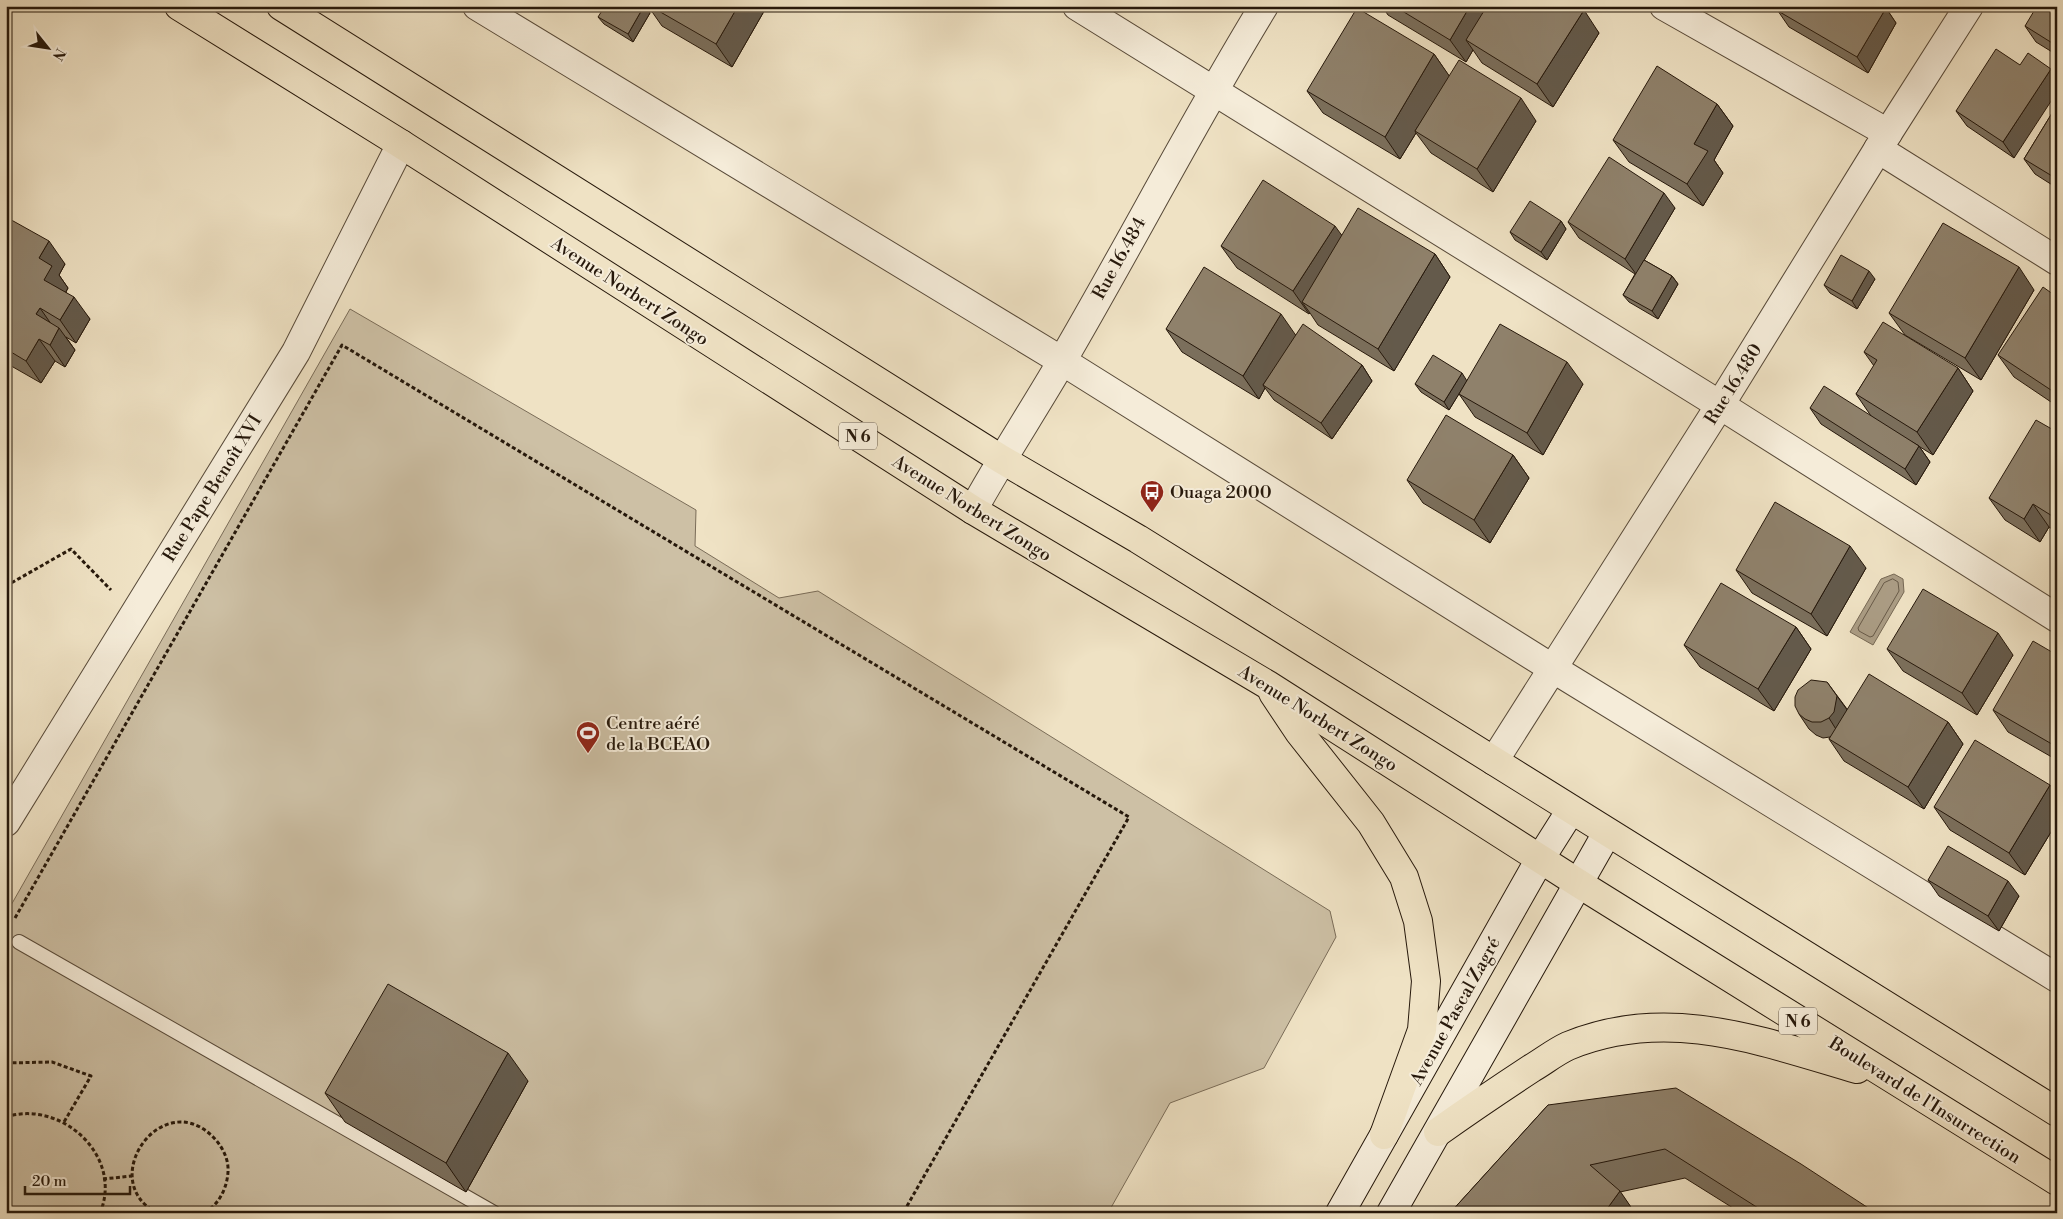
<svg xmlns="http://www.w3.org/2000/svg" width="2063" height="1219" viewBox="0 0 2063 1219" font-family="'Libre Bodoni',serif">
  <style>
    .green { fill: #cdc0a5; stroke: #7a6c58 }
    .water { fill: #ab9d85; stroke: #766854 }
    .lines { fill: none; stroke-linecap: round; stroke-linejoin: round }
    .shore { stroke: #685a48; stroke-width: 1 }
    .service-casing { stroke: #584a39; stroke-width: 16 }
    .minor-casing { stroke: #584a39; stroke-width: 30 }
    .secondary-casing { stroke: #26180b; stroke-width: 30 }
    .primary-casing { stroke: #26180b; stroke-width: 30 }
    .path { stroke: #26180b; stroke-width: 3; stroke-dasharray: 4 2.5; stroke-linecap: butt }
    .service { stroke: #f5ecd9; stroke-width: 14 }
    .minor { stroke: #f5ecd9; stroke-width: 28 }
    .secondary { stroke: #f5ecd9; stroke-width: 28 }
    .primary { stroke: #efe2c4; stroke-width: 28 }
    .wall { fill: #7b6f5c; stroke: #26180b }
    .shaded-wall { fill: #645a4b; stroke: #26180b }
    .building { fill: #8f816b; stroke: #26180b }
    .labels { text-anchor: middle; stroke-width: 4; stroke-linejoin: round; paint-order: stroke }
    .shield { fill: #f5ecd9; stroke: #645849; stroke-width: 1 }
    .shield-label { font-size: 16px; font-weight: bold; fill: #26180b }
    .street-label { font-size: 18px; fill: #26180b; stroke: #f5ecd9 }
    .poi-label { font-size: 18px; fill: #26180b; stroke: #f5ecd9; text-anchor: start }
  </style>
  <rect width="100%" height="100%" fill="#efe2c4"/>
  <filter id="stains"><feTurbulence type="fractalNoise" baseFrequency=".004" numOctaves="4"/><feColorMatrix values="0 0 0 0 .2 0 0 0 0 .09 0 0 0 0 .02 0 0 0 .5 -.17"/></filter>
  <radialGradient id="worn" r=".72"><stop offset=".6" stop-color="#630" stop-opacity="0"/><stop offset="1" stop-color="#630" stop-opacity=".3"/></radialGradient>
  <!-- green -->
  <path class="green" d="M350 309 696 510 695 546 779 598 818 591 1330 911 1336 937 1264 1068 1170 1103 1108 1213H6V914Z"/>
  <!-- water -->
  <path class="water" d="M1894 574 1903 579 1904 592 1873 645 1850 632 1881 579Z"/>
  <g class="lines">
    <!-- shore -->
    <path class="shore" d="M1893 579 1898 582 1899 591 1873 636 1870 637 1859 631 1858 628 1884 583Z"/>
    <!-- service casing -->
    <g class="service-casing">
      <path id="service" d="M19 942 494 1213"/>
    </g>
    <!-- minor casing -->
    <g class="minor-casing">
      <g id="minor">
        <path d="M477 6 1062 361 1552 668 2057 978"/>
        <path d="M1077 6 1720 405 2057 618"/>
        <path d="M1664 6 1888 133"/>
        <path d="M1878 149 2057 261"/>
        <path d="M973 510C1001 459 1033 411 1062 361 1131 243 1193 122 1264 6"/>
        <path d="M1494 761 1720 405 1888 133 1969 6"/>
        <path d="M6 822 296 352 401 144"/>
      </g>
    </g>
    <!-- secondary casing -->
    <g class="secondary-casing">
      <g id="secondary">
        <path d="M1340 1213 1540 859 1571 810"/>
        <path d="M1391 1213 1607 833"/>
      </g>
    </g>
    <!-- primary casing -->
    <g class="primary-casing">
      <g id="primary">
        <path d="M179 6 401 144 973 510 1268 685 1578 883 2057 1181"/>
        <path d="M281 6 1001 459 1138 539 2057 1112"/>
        <path d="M1273 693 1299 732 1371 823 1404 877 1418 921 1426 981 1422 1030 1384 1135"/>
        <path d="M1438 1132C1469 1110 1500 1089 1532 1068 1544 1061 1555 1052 1568 1046 1667 1005 1761 1041 1857 1069"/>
      </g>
    </g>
    <!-- path -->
    <g class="path">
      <path d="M6 586 71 549 111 590"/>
      <path d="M15 918 342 345 1129 817 903 1213"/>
      <path d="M6 1063 52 1062 91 1076 64 1122"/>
      <path d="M6 1117C61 1099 124 1156 100 1213"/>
      <path d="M103 1179 132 1176"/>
      <path d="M157 1213C96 1181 160 1088 211 1135 221 1144 229 1158 228 1172 227 1188 219 1205 204 1213"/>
    </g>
    <!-- service -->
    <use href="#service" class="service"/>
    <!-- minor -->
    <use href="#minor" class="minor"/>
    <!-- secondary -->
    <use href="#secondary" class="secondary"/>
    <!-- primary -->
    <use href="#primary" class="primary"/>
  </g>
  <!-- wall -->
  <g class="wall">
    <path d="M648 6H767L732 67 662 26Z"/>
    <path d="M1382 6H1577L1599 33 1553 107 1482 63 1473 50 1466 62 1388 15Z"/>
    <path d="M2057 6V55L2036 42 2025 26Z"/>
    <path d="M1886 8 1896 23 1868 73 1789 27 1778 11Z"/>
    <path d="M650 13 633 42 604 24 598 17Z"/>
    <path d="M1434 54 1449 76 1536 121 1493 192 1431 153 1416 133 1400 159 1323 113 1307 91Z"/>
    <path d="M2020 65 2014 158 1967 126 1956 111Z"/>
    <path d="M1717 104 1733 126 1714 160 1723 173 1703 206 1629 162 1613 140Z"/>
    <path d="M2057 105V188L2035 174 2024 159Z"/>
    <path d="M1675 208 1644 260 1672 276 1678 284 1658 319 1629 302 1623 295 1635 274 1579 238 1568 222Z"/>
    <path d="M6 217 65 264 59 275 68 288 66 292 90 319 76 343 66 337 75 350 65 367 55 361 41 383 6 363Z"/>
    <path d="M1561 221 1566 229 1547 260 1515 240 1510 232Z"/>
    <path d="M1342 235 1435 254 1450 277 1394 371 1318 325 1310 313 1309 314 1237 268 1221 246Z"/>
    <path d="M1875 279 1857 309 1830 293 1824 285Z"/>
    <path d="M2034 290 1981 380 1905 335 1889 313Z"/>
    <path d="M2057 297V406L2014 377 1998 355Z"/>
    <path d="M1166 329 1296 335 1362 365 1372 381 1332 439 1274 400 1265 388 1259 399 1182 352Z"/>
    <path d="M1864 352 1958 368 1973 391 1933 455 1912 442 1919 446 1930 462 1916 485 1821 424 1810 408 1871 416 1856 394 1874 366Z"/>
    <path d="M1467 381 1583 384 1543 455 1475 417 1459 394 1466 382 1449 410 1421 392 1415 384Z"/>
    <path d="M2057 432V532L2049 527 2040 542 2005 520 1989 498Z"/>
    <path d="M1513 455 1529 478 1490 543 1423 503 1407 480Z"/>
    <path d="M1866 568 1827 636 1752 593 1736 570Z"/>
    <path d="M1796 627 1811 649 1774 711 1700 667 1684 645Z"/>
    <path d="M1887 649 2013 655 1977 715 1903 671Z"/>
    <path d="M2057 655V760L2008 732 1993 710Z"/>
    <path d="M1827 682 1847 709 1948 722 1963 744 1924 809 1844 761 1829 739 1830 737 1823 738 1816 735 1809 729 1799 714Z"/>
    <path d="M2050 785 2057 795V822L2025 875 1950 830 1934 807Z"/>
    <path d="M1928 880 2019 896 1999 931 1939 896Z"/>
    <path d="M528 1081 466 1192 345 1122 325 1093Z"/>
    <path d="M1548 1105 1876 1213H1741L1685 1178 1620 1192 1635 1213H1450Z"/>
  </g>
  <!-- shaded-wall -->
  <g class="shaded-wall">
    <path d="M644 6H646L650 13 633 42 628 34Z"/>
    <path d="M738 6H767L732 67 716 44Z"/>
    <path d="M1470 6H1500L1466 40 1473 50 1466 62 1450 40Z"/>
    <path d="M1886 8 1896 23 1868 73 1857 57Z"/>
    <path d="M1584 10 1599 33 1553 107 1537 84Z"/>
    <path d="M1434 54 1450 77 1415 131 1416 133 1400 159 1385 137Z"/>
    <path d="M2051 69 2057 76V92L2014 158 2003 142Z"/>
    <path d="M1521 98 1536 121 1493 192 1477 169Z"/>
    <path d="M1717 104 1733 126 1714 160 1723 173 1703 206 1687 184 1694 144Z"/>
    <path d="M1664 193 1675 208 1636 274 1625 259Z"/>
    <path d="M1561 221 1566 229 1547 260 1541 252Z"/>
    <path d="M1335 226 1351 248 1302 302 1310 313 1309 314 1293 291Z"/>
    <path d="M49 241 65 264 59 275 68 288 60 302 44 280 39 258Z"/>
    <path d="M1435 254 1450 277 1394 371 1378 349Z"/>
    <path d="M2019 267 2034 290 1981 380 1965 358Z"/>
    <path d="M1869 271 1875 279 1857 309 1852 301Z"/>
    <path d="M1672 276 1678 284 1658 319 1652 311Z"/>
    <path d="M74 297 90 319 76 343 60 320Z"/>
    <path d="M40 308 56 331 36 314Z"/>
    <path d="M1281 314 1297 337 1263 385 1265 388 1259 399 1243 376Z"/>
    <path d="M59 328 75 350 65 367 50 345Z"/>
    <path d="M39 339 55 361 41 383 26 361Z"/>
    <path d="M1567 362 1583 384 1543 455 1527 433Z"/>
    <path d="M1362 365 1372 381 1332 439 1321 423Z"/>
    <path d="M1958 368 1973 391 1933 455 1917 432Z"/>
    <path d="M1462 373 1467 381 1449 410 1444 402Z"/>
    <path d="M1919 446 1930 462 1916 485 1905 469Z"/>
    <path d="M1513 455 1529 478 1490 543 1474 520Z"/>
    <path d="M2033 504 2049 527 2040 542 2024 519Z"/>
    <path d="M1850 546 1866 568 1827 636 1811 614Z"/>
    <path d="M1796 627 1811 649 1774 711 1758 689Z"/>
    <path d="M1998 633 2013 655 1977 715 1962 693Z"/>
    <path d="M1837 696 1848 711 1839 734 1829 718Z"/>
    <path d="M1948 722 1963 744 1924 809 1908 787Z"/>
    <path d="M2050 785 2057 795V822L2025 875 2009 853Z"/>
    <path d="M2008 881 2019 896 1999 931 1988 916Z"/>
    <path d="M508 1053 528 1081 466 1192 446 1163Z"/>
    <path d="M1620 1191 1635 1213H1604Z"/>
  </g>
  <!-- building -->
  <g class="building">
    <path d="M605 6H644L628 34 598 17Z"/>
    <path d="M650 6H738L716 44Z"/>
    <path d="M1394 6H1470L1450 40Z"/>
    <path d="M1487 6H1577L1584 10 1537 84 1466 40Z"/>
    <path d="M1781 6H1883L1886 8 1857 57 1778 11Z"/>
    <path d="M2037 6H2057V46L2025 26Z"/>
    <path d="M1357 8 1434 54 1385 137 1307 91Z"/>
    <path d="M1996 49 2020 65 2028 53 2051 69 2003 142 1956 111Z"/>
    <path d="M1459 60 1521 98 1477 169 1415 131Z"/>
    <path d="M1657 66 1717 104 1694 144 1708 151 1687 184 1613 140Z"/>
    <path d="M2057 105V179L2024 159Z"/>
    <path d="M1609 157 1664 193 1625 259 1568 222Z"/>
    <path d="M1263 180 1335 226 1293 291 1221 246Z"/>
    <path d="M1530 201 1561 221 1541 252 1510 232Z"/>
    <path d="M1358 208 1435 254 1378 349 1302 302Z"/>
    <path d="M6 217 49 241 39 258 52 266 44 280 74 297 60 320 40 308 36 314 59 328 50 345 39 339 26 361 6 349Z"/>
    <path d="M1943 223 2019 267 1965 358 1889 313Z"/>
    <path d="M1841 255 1869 271 1852 301 1824 285Z"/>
    <path d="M1644 260 1672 276 1652 311 1623 295Z"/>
    <path d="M1204 267 1281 314 1243 376 1166 329Z"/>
    <path d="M2043 287 2057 297V394L1998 355Z"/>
    <path d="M1883 322 1958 368 1917 432 1856 394 1877 360 1864 352Z"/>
    <path d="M1303 324 1362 365 1321 423 1263 385Z"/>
    <path d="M1500 324 1567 362 1527 433 1459 394Z"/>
    <path d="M1433 355 1462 373 1444 402 1415 384Z"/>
    <path d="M1824 386 1919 446 1905 469 1810 408Z"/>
    <path d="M1446 415 1513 455 1474 520 1407 480Z"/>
    <path d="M2036 420 2057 432V519L2033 504 2024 519 1989 498Z"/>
    <path d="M1775 502 1850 546 1811 614 1736 570Z"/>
    <path d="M1721 583 1796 627 1758 689 1684 645Z"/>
    <path d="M1923 589 1998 633 1962 693 1887 649Z"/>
    <path d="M2033 641 2057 655V747L1993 710Z"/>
    <path d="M1869 674 1948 722 1908 787 1829 739Z"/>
    <path d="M1811 680 1827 682 1837 696 1834 712 1829 718 1821 722H1812L1805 719 1799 714 1795 706V697L1798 690Z"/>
    <path d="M1975 740 2050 785 2009 853 1934 807Z"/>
    <path d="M1948 846 2008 881 1988 916 1928 880Z"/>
    <path d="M388 984 508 1053 446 1163 325 1093Z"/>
    <path d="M1676 1088 1801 1164 1876 1213H1766L1665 1149 1590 1165 1620 1191 1604 1213H1450L1548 1105Z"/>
  </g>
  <!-- icons -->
  <defs>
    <g id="bus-pin" transform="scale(1.25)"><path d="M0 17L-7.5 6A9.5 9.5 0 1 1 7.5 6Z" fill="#8f2418" stroke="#f5ecd9"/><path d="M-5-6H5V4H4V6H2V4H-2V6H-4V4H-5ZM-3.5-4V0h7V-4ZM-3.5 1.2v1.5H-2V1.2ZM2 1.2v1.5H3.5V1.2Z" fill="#fff"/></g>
    <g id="stadium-pin" transform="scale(1.25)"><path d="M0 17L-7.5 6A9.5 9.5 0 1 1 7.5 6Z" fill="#8f2418" stroke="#f5ecd9"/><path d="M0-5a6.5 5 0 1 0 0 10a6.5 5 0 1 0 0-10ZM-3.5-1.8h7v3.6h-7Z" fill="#fff"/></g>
  </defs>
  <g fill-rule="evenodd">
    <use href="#bus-pin" x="1152" y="492"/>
    <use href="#stadium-pin" x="588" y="733"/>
  </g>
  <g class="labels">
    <!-- shield labels -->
    <g class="shield">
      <rect x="839" y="422.5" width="38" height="27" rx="4"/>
      <rect x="1779" y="1007.5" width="38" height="27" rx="4"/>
    </g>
    <g class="shield-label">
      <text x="858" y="442">N 6</text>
      <text x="1798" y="1027">N 6</text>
    </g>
    <!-- street labels -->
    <g class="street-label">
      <text transform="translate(1119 258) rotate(-61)" y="6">Rue 16.484</text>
      <text transform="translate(630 291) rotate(33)" y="6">Avenue Norbert Zongo</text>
      <text transform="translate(1733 384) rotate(-58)" y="6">Rue 16.480</text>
      <text transform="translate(212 488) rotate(-58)" y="6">Rue Pape Benoît XVI</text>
      <text transform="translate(972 508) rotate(32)" y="6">Avenue Norbert Zongo</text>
      <text transform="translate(1318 718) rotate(32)" y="6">Avenue Norbert Zongo</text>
      <text transform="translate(1455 1011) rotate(-61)" y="6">Avenue Pascal Zagré</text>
      <text transform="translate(1925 1100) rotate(32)" y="6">Boulevard de l'Insurrection</text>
    </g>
    <!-- poi labels -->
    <g class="poi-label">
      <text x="1170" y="498">Ouaga 2000</text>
      <text x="606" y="729">Centre aéré<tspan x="606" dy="21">de la BCEAO</tspan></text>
    </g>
  </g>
  <!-- margin -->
  <rect width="2063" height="1219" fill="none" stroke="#efe2c4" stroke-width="25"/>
  <rect x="8" y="8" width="2048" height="1204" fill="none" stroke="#26180b" stroke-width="2.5"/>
  <rect x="12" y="12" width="2038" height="1194" fill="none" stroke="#26180b"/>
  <!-- north arrow -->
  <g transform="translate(48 48) rotate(120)" stroke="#f5ecd9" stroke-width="4" paint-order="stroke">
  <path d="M0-4L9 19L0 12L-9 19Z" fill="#26180b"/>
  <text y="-8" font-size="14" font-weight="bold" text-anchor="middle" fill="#26180b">N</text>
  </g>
  <!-- scale -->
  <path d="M25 1186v8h105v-8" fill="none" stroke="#26180b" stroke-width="2.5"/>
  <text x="32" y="1186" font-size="15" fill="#26180b" stroke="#f5ecd9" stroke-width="4" paint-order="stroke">20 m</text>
  <rect width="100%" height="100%" filter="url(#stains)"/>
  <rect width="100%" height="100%" fill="url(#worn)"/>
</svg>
